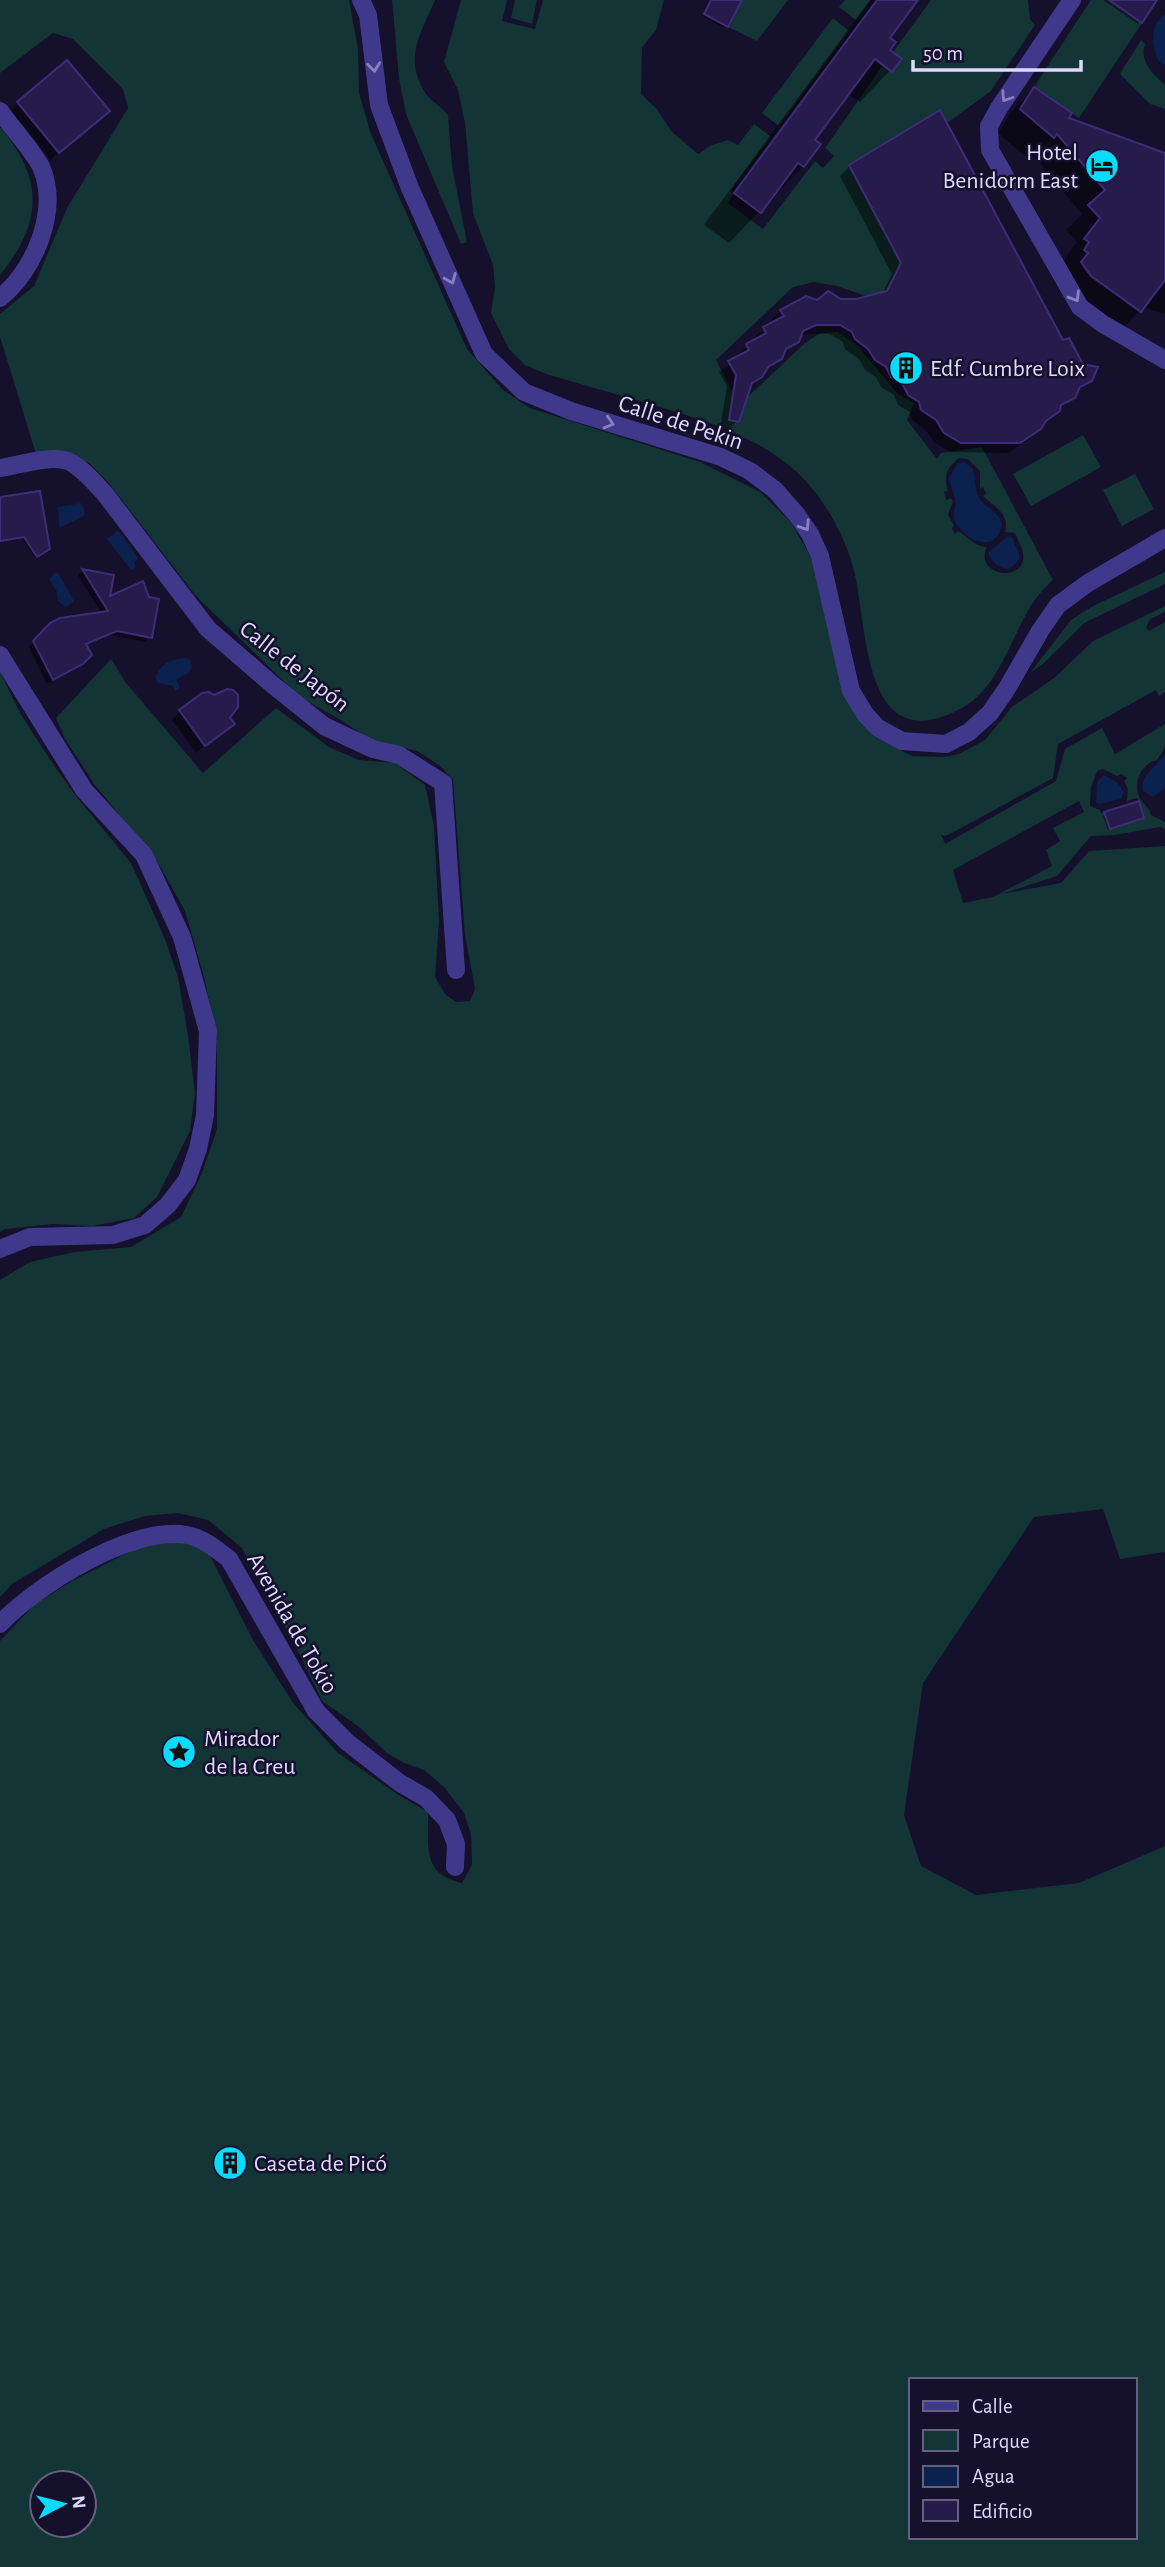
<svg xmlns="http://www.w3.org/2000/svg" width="1165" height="2567" viewBox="0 0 1165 2567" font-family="'Alegreya Sans',sans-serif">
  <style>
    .green { fill: #133535; fill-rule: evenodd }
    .water { fill: #0b214e }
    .shadow { fill: #0007 }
    .building { fill: #271b4c; stroke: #3f2c79; stroke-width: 2 }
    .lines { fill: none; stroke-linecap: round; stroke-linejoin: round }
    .street { stroke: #40398b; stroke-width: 18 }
    .oneway { stroke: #8881bf }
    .labels { text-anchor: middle; stroke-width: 5; stroke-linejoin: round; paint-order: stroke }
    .poi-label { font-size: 24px; fill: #dfd9ff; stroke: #15102b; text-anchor: start }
    .street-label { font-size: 24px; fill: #dfd9ff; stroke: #15102b }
  </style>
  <rect width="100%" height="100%" fill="#15102b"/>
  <!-- green -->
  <g class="green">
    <path d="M0 0H349L358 49 359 93 371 134 467 349 503 390 530 408 700 462 760 492 790 521 808 552 819 576 850 703 873 736 912 756 944 757 959 754 985 740 1012 707 1054 678 1093 641 1165 606V612L1150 619 1146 628 1149 631 1165 622V692L1159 696 1156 690 1058 744 1053 778 950 834 944 836 941 834 945 844 1056 781 1065 749 1102 728 1115 754 1165 724V747L1157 760C1142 763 1133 781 1139 796 1142 804 1149 806 1151 815L1165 822V829L1160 827 1115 835 1091 836 1057 876 1001 894 1061 883 1089 851 1165 846V1552L1120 1559 1103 1509 1034 1517 923 1683 904 1815 921 1866 976 1895 1079 1883 1165 1846V2567H0V1641L35 1604 74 1580 139 1547 161 1540 186 1541 207 1550 254 1642 294 1704 338 1753 400 1796 428 1812C429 1846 421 1874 462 1883L472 1865 471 1834 464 1813 444 1787 424 1770 404 1763 387 1753 358 1726 322 1701 295 1645 242 1548 208 1520 178 1513 145 1516 104 1529 12 1584 0 1597V1280L30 1262 74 1252 131 1247 181 1217 202 1173 217 1129V1037L204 977 185 911 157 861 94 784 65 739 56 718 111 659 126 683 203 773 276 708 329 747 359 760 395 763 425 785 434 826 439 921 435 977 445 994 456 1002 470 1001 475 989 465 935 453 780 439 765 417 751 371 740 339 719 300 697 196 596 108 482 89 463 61 453 36 454 0 337V314L34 286 67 208 128 108 123 89 73 39 53 33 0 73ZM1103 769 1117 776 1121 774 1127 778 1124 781 1128 789 1127 801 1137 798 1139 801 1101 813 1100 810 1090 806 1091 787 1097 771ZM1079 801 1084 812 1053 828 1060 841 1046 850 1052 866 993 897 963 903 953 870ZM911 2380H1135V2537H911ZM42 2483H84V2525H42Z"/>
    <path d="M392 0H435C421 33 404 57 424 91 429 100 441 106 448 115L452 166 467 242 461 244 406 114 399 78Z"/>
    <path d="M461 0H507L502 21 535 29 543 0H664L656 30 642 47 641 94 657 109 671 131 698 154 712 145 728 140 738 145 754 124 771 137 731 190 734 193 728 203 763 229 815 161 823 168 834 156 825 148 883 65 892 72 902 60 893 52 931 0H1028L1030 19 1035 25 991 91 947 123 939 110 849 165 901 263 887 291 866 296 837 286 814 282 793 287 716 360 739 405 805 343 820 333 838 332 857 345 898 394 914 403 907 420 937 459 941 453 982 447 1053 580C1045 587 1038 595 1032 604 1011 637 999 688 962 708 864 761 868 634 855 575 849 549 838 525 823 503 784 444 717 424 653 405 617 395 582 384 546 374L525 365 509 349 491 313 495 287 493 265 473 213 465 123 458 90 444 62ZM959 458 968 459 980 471V489L983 487 986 493 983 496C995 508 1010 513 1005 532L1015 533C1018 541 1025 551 1023 560 1018 584 974 572 987 547 973 546 970 538 958 531L955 534 952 529 954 526 948 514 953 502 951 498 946 500 944 492 948 491C943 477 947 467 959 458Z"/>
    <path d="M515 0H537L532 24 511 18Z"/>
    <path d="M742 0H788L757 41 728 27Z"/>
    <path d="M845 0H871L856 20 839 7Z"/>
    <path d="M1091 0H1108L1142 23 1079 118 1034 87Z"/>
    <path d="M833 18 849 31 779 126 762 113Z"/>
    <path d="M1141 40 1145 44C1139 61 1153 74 1165 85V109L1150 104 1120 74Z"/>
    <path d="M0 127C44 179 43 222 0 275Z"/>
    <path d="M1083 435 1101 467 1031 506 1013 474Z"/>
    <path d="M1135 474 1154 509 1122 526 1103 490Z"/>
    <path d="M1165 572V584L1084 623 1044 663 1030 673 1071 620 1093 606Z"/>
    <path d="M0 672 20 713 55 767 76 796 131 863 165 939 178 977 188 1035 195 1093 190 1131 157 1197 134 1218 92 1226 53 1224 5 1229 0 1232Z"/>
  </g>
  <!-- water -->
  <g class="water">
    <path d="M1165 14V65L1158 61C1152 43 1149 27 1165 14Z"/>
    <path d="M964 462 973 469C976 479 974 489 979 498 985 508 998 511 1002 523 998 555 965 542 955 521 951 513 957 507 955 499 953 491 950 486 949 478L958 463Z"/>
    <path d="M81 503 85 511 84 516 59 528 58 507Z"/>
    <path d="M118 530 138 558 134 563 136 567 131 570 107 539Z"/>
    <path d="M1008 536 1012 537 1020 557C1010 577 995 568 988 553Z"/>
    <path d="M55 573H58L74 601 68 606H64L58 601 57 592 49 579Z"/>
    <path d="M187 658 191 661 192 668 188 673 176 679 180 687 176 691 173 686 158 683 155 677C164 662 170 659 187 658Z"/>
    <path d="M1165 755V788L1153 797 1143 791C1139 775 1156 767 1165 755Z"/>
    <path d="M1104 775 1118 783 1124 792 1121 799 1099 804 1096 803 1097 782Z"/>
  </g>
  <!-- shadow -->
  <g class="shadow">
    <path d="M712 0H740L724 28 703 16Z"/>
    <path d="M870 0H916L888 38V50L900 60 860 102 847 93 813 140 803 166 729 243 704 225Z"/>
    <path d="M1103 0H1152L1138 24Z"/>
    <path d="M1034 89 1066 119 1165 155V314L1143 307 1117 334 1061 274 1066 266 1062 263 1077 242 1066 230 1082 214 1034 156 1030 160 998 133 1011 112Z"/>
    <path d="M19 103 99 119 50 160 10 111Z"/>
    <path d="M850 166 1062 342 1090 380 1029 439 1008 453 950 452 934 442 926 430 912 420 910 412 898 405 894 395 881 387 876 377 865 370 859 359 845 349 843 342 830 334H805L799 337 750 387 737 421 727 431 720 429 727 386 719 372 738 358 737 356 747 346 755 341 754 338 773 323 771 321 781 311 818 302 856 300 882 294 892 274 840 176Z"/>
    <path d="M0 500 46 551 35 558 22 538 0 541Z"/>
    <path d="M83 571 112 577 107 599 150 637 145 642 111 635 85 646 90 655 76 669 47 684 29 647 51 624 102 614 78 575Z"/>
    <path d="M214 697 232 724 196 753 172 720 180 711Z"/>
    <path d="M1105 814 1142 817 1108 830 1103 816Z"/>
  </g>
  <!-- building -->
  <g class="building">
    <path d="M711 0H742L728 27 704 14Z"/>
    <path d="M877 0H918L890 38 896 42 890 50 902 59 892 72 875 59 815 140 821 144 804 167 798 163 761 213 734 193Z"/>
    <path d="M1109 0H1157L1142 23Z"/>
    <path d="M67 60 110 111 59 153 17 102Z"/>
    <path d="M1034 87 1072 113 1069 118 1165 153V280L1141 312 1091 276 1081 262 1088 253 1084 250 1089 242 1084 239 1100 218 1088 205 1105 190 1057 134 1054 138 1020 109Z"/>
    <path d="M940 110 1063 340 1069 338 1083 364 1098 367 1092 381 1080 387 1075 398 1061 405 1060 411 1046 421 1041 429 1020 443H961L944 433 936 420 921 410 919 402 908 395 903 385 891 377 886 367 875 360 868 349 855 339 852 332 840 325H816L803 331 799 342 786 349 782 359 769 366 762 377 752 383 739 422 729 420 736 375 728 361 749 350 746 344 766 333 763 327 784 316 780 310 806 296 817 300 828 291 841 299H856L887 291 901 263 849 165Z"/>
    <path d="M40 491 50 549 37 557 24 537 0 541V497Z"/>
    <path d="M82 569 114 575 110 596 143 581 149 597 159 599 152 638 117 631 86 644 92 655 83 664 53 680 33 641 50 623 60 618 108 611Z"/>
    <path d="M227 689 233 690 238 695V707L230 718 235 724 205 746 179 710 202 693 209 692 214 695Z"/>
    <path d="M1139 801 1144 818 1110 829 1104 812Z"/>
  </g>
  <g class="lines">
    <!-- street -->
    <g class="street">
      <path d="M361 0 368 15 379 105 410 188 484 354 524 392 571 411 721 457 750 471 775 490 797 515 810 534 820 556 851 691 865 714 878 728 902 741 946 744 969 732 990 713 1006 690 1040 631 1058 605 1088 583 1165 538"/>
      <path d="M1072 0 999 108 989 126 990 150 1080 307 1103 324 1165 360"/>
      <path d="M0 111C11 127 36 154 42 169 59 212 34 271 0 298"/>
      <path d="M0 468C20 465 54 453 72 463 85 471 95 483 105 494L208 629 273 685 324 726 373 749 399 755 443 783 456 970"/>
      <path d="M0 655 84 790 144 855 182 937 208 1031 205 1115 198 1149 187 1180 168 1205 145 1225 113 1235 30 1237 0 1249"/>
      <path d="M0 1624C35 1586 133 1525 187 1535 203 1538 216 1549 229 1559L316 1711 347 1742 400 1783 426 1798 447 1820 456 1844 455 1867"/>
    </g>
  </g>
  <!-- one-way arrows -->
  <defs><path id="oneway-chevron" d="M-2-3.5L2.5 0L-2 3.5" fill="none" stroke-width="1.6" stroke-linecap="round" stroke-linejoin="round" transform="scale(1.75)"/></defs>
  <g class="oneway">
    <use href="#oneway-chevron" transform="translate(374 67) rotate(83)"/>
    <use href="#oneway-chevron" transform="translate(1006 97) rotate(124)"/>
    <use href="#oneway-chevron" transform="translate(451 279) rotate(66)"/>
    <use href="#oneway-chevron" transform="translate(1075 297) rotate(59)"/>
    <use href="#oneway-chevron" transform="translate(609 423) rotate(17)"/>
    <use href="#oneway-chevron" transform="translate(805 526) rotate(57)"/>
  </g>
  <!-- icons -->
  <defs>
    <g id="hotel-disc" transform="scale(1.75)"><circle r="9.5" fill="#05dcff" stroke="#15102b"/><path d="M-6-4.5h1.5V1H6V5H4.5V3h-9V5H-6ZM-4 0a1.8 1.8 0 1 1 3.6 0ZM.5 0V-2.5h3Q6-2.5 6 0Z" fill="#111"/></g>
    <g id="building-disc" transform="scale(1.75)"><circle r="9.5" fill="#05dcff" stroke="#15102b"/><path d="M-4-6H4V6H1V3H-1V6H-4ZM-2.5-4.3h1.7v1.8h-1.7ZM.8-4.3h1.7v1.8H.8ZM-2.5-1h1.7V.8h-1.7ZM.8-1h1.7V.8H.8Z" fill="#111"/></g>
    <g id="sight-disc" transform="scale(1.75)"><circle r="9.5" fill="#05dcff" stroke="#15102b"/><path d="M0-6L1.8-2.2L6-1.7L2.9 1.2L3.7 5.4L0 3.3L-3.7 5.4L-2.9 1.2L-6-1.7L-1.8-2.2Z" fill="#111"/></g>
  </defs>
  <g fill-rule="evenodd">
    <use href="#hotel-disc" x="1102" y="166"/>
    <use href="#building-disc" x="906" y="368"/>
    <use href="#sight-disc" x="179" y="1752"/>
    <use href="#building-disc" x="230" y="2163"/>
  </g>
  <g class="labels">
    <!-- poi labels -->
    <g class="poi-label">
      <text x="1078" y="160" text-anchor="end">Hotel<tspan x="1078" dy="28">Benidorm East</tspan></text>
      <text x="930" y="376">Edf. Cumbre Loix</text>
      <text x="204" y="1746">Mirador<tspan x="204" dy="28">de la Creu</tspan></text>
      <text x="254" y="2171">Caseta de Picó</text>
    </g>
    <!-- street labels -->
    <g class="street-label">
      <text transform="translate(681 422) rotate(18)" y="8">Calle de Pekin</text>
      <text transform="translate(295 666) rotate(38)" y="8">Calle de Japón</text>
      <text transform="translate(293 1623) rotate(60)" y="8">Avenida de Tokio</text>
    </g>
  </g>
  <!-- legend -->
  <rect x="909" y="2378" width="228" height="161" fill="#15102b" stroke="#666080" stroke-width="2"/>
  <rect x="923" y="2401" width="35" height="10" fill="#40398b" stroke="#666080" stroke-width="2"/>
  <text x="972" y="2413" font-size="21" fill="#dfd9ff">Calle</text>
  <rect x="923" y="2430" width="35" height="21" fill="#133535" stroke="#666080" stroke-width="2"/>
  <text x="972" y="2448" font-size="21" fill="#dfd9ff">Parque</text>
  <rect x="923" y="2466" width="35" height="21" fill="#0b214e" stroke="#666080" stroke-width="2"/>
  <text x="972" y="2483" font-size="21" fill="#dfd9ff">Agua</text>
  <rect x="923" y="2500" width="35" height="21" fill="#271b4c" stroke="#666080" stroke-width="2"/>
  <text x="972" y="2518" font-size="21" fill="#dfd9ff">Edificio</text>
  <!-- north arrow -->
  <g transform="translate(63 2504) rotate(83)"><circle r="33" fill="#15102b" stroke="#666080" stroke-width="2"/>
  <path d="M0-5L12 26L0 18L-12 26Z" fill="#05dcff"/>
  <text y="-10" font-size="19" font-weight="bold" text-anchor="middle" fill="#dfd9ff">N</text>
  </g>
  <!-- scale -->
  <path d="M913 60v10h168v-10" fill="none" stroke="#dfd9ff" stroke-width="3.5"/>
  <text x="923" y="60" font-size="21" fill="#dfd9ff" stroke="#15102b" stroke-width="5" paint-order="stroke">50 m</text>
</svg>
